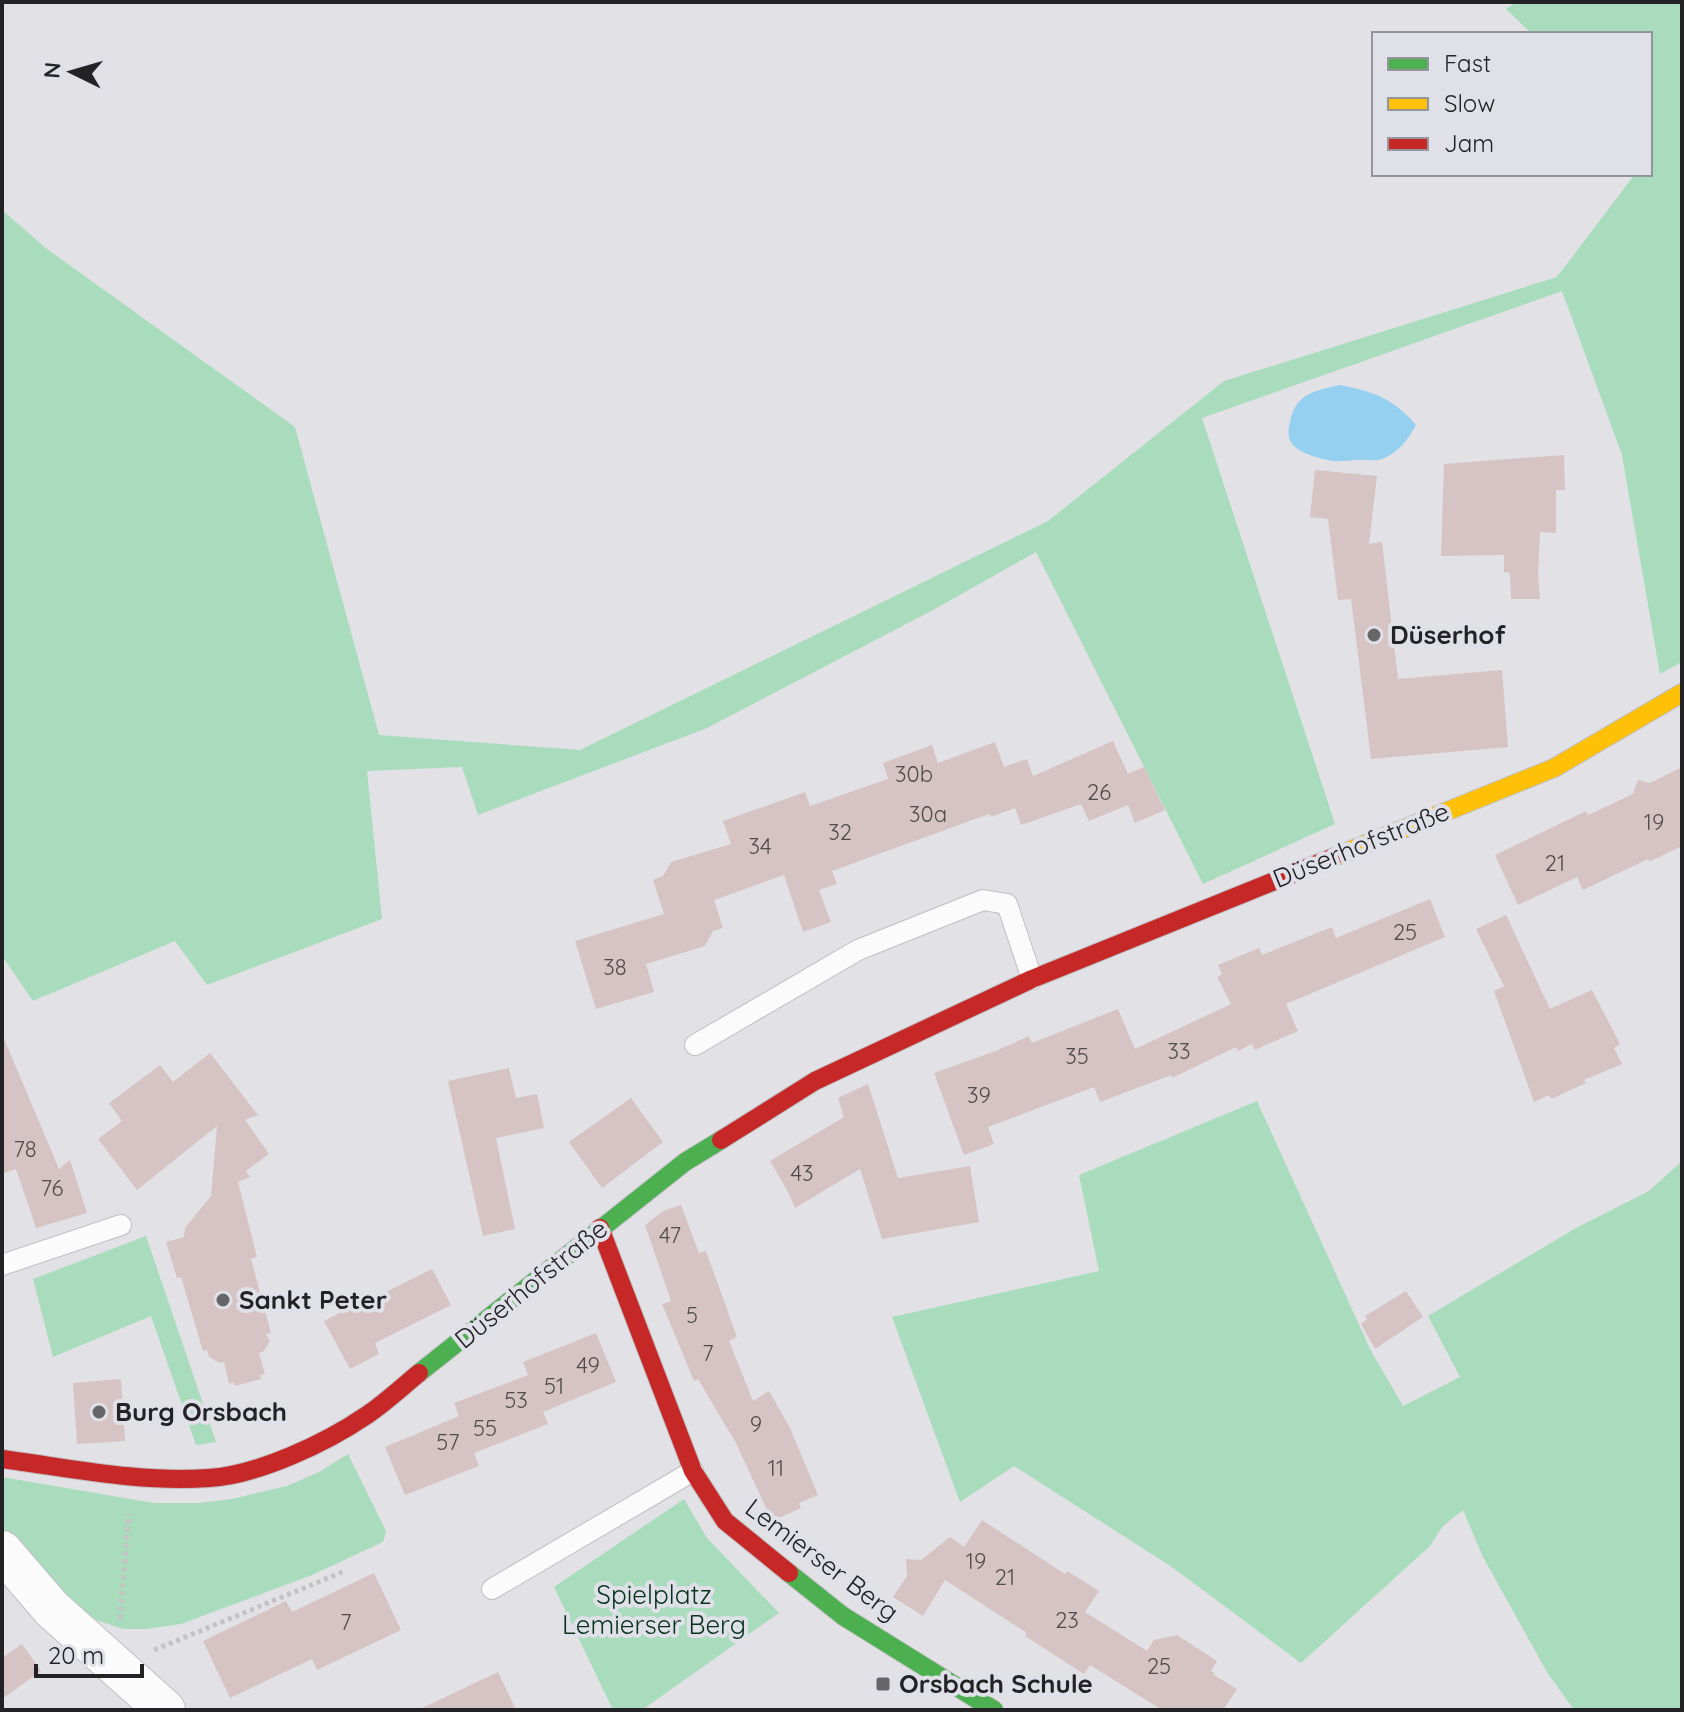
<svg xmlns="http://www.w3.org/2000/svg" width="1684" height="1712" viewBox="0 0 1684 1712" font-family="Quicksand,sans-serif">
  <style>
    .green { fill: #a9dbbd }
    .water { fill: #96d0f0 }
    .building { fill: #d6c3c3 }
    .lines { fill: none; stroke-linecap: round; stroke-linejoin: round }
    .lane-casing { stroke: #bfbfc2; stroke-width: 22 }
    .street-casing { stroke: #bfbfc2; stroke-width: 42 }
    .fast-casing { stroke: #bfbfc2; stroke-width: 20 }
    .slow-casing { stroke: #bfbfc2; stroke-width: 20 }
    .jam-casing { stroke: #bfbfc2; stroke-width: 20 }
    .path { stroke: #c3c3c3; stroke-width: 5; stroke-dasharray: 4 4; stroke-linecap: butt }
    .lane { stroke: #fbfbfb; stroke-width: 20 }
    .street { stroke: #fbfbfb; stroke-width: 40 }
    .fast { stroke: #4caf50; stroke-width: 18 }
    .slow { stroke: #ffc107; stroke-width: 18 }
    .jam { stroke: #c62828; stroke-width: 18 }
    .poi-dot { fill: #666669; stroke: #e0e0e8; stroke-width: 3 }
    .labels { text-anchor: middle; stroke-width: 8; stroke-linejoin: round; paint-order: stroke }
    .number-label { font-size: 22px; fill: #504b4d }
    .poi-label { font-size: 26px; font-weight: bold; fill: #232326; stroke: #e0e0e8; text-anchor: start }
    .street-label { font-size: 26px; fill: #232326; stroke: #e0e0e8 }
    .park-label { font-size: 26px; fill: #07321a; stroke: #e0e0e8 }
  </style>
  <rect width="100%" height="100%" fill="#e2e2e6"/>
  <!-- green -->
  <g class="green">
    <path d="M1517 2H1682V662L1660 674 1622 455 1562 291 1202 418 1335 824 1203 884 1036 552 933 610 707 728 478 815 462 767 367 771 382 919 207 985 175 941 33 1001 2 956V210L47 249 295 427 379 735 580 750 1048 521 1224 381 1557 277 1635 174H1650V34H1532L1506 9Z"/>
    <path d="M1257 1101 1371 1351 1403 1406 1460 1377 1428 1316 1576 1228 1649 1191 1682 1161V1710H1574L1547 1672 1483 1557 1463 1510 1443 1526 1430 1546 1301 1663 1172 1567 1014 1466 960 1502 892 1317 1099 1271 1079 1175Z"/>
    <path d="M146 1236 216 1442 196 1445 151 1316 53 1357 33 1279Z"/>
    <path d="M348 1454 386 1531 383 1542 312 1575 181 1624 146 1629H123L93 1619 76 1611 2 1529V1477L154 1503H199L232 1499 287 1486 319 1472Z"/>
    <path d="M684 1499 707 1538 779 1613 642 1710H613L554 1587Z"/>
  </g>
  <!-- water -->
  <path class="water" d="M1340 385C1373 391 1394 399 1416 425 1408 440 1398 453 1382 459 1374 462 1366 459 1358 460 1349 460 1341 462 1333 461 1321 459 1301 454 1293 445 1287 439 1288 429 1290 422 1296 393 1314 391 1340 385Z"/>
  <!-- building -->
  <g class="building">
    <path d="M1564 455 1565 490H1556V533L1540 532 1538 574 1540 599H1511L1510 573 1504 572V555L1441 556 1444 464Z"/>
    <path d="M1315 470 1377 476 1369 544 1382 542 1398 679 1502 670 1508 747 1371 759 1351 599 1338 600 1328 519 1310 517Z"/>
    <path d="M1113 741 1128 774 1144 767 1165 810 1135 823 1128 805 1089 821 1081 804 1021 825 1015 808 991 817 989 814 832 871 837 884 819 890 831 922 803 932 784 875 714 900 723 928 713 931 705 946 646 964 654 992 596 1009 575 941 664 914 653 880 663 876 671 862 731 844 723 821 805 792 810 806 888 779 883 763 932 745 938 763 995 742 1004 767 1027 759 1033 776Z"/>
    <path d="M1682 767V846L1649 862 1648 859 1583 890 1577 877 1518 905 1495 855 1586 811 1588 815 1633 794 1638 780 1650 783Z"/>
    <path d="M1430 899 1445 937 1286 1004 1298 1031 1255 1050 1252 1044 1238 1051 1236 1047 1172 1078 1171 1075 1100 1102 1094 1087 988 1127 994 1144 964 1155 934 1073 998 1050 1029 1036 1032 1043 1118 1009 1135 1049 1231 1004 1217 977 1222 974 1218 965 1259 948 1262 955 1332 927 1336 938Z"/>
    <path d="M1506 915 1550 1009 1592 990 1620 1044 1614 1048 1622 1064 1584 1080 1586 1083 1551 1099 1549 1095 1534 1102 1494 991 1504 986 1476 929Z"/>
    <path d="M2 1034 59 1169 70 1160 87 1213 36 1228 16 1169 2 1174Z"/>
    <path d="M210 1053 258 1115 245 1120 269 1154 246 1171 250 1177 238 1182 257 1257 251 1259 271 1333 266 1334 270 1341 263 1352 259 1353 265 1374 260 1375 261 1379 235 1386 233 1382 229 1384 224 1362 220 1363 209 1357 207 1350 203 1351 181 1277 177 1278 166 1242 184 1237 185 1228 211 1196 217 1126 137 1190 98 1139 122 1121 109 1103 160 1065 173 1082Z"/>
    <path d="M509 1068 516 1098 537 1094 544 1128 496 1138 515 1229 483 1236 448 1081Z"/>
    <path d="M868 1084 898 1178 970 1166 979 1222 882 1239 860 1169 795 1208 787 1190 770 1161 844 1117 838 1098Z"/>
    <path d="M631 1098 663 1142 602 1188 569 1142Z"/>
    <path d="M681 1205 699 1253 706 1251 737 1337 729 1341 753 1401 769 1391 790 1428 818 1495 799 1503 801 1508 772 1521 737 1445 698 1379 694 1381 662 1304 671 1301 645 1225 663 1211Z"/>
    <path d="M432 1269 451 1305 375 1343 379 1354 350 1369 324 1321 355 1305 356 1307Z"/>
    <path d="M1406 1291 1423 1317 1375 1349 1361 1324 1367 1319 1365 1316Z"/>
    <path d="M596 1333 616 1382 543 1412 548 1424 474 1453 479 1466 405 1495 385 1447 459 1416 454 1403 528 1375 523 1362Z"/>
    <path d="M121 1379 125 1441 77 1444 73 1383Z"/>
    <path d="M982 1520 1065 1574 1067 1571 1099 1591 1085 1612 1147 1651 1154 1640 1177 1635 1217 1661 1211 1671 1214 1673V1675L1237 1689 1223 1710H1162L1090 1665 1084 1674 1025 1636 1027 1633 945 1580 923 1616 893 1597 907 1576 906 1559 921 1560 950 1537 964 1547Z"/>
    <path d="M374 1573 401 1630 317 1670 312 1659 230 1698 203 1641 286 1601 292 1612Z"/>
    <path d="M22 1644 41 1671 2 1699V1658Z"/>
    <path d="M498 1672 516 1710H418Z"/>
  </g>
  <g class="lines">
    <!-- lane casing -->
    <g class="lane-casing">
      <g id="lane">
        <path d="M695 1045 858 950 983 900 1007 904 1032 979"/>
        <path d="M2 1265 121 1225"/>
        <path d="M492 1589 693 1471"/>
      </g>
    </g>
    <!-- street casing -->
    <g class="street-casing">
      <path id="street" d="M2 1551 52 1609 165 1710"/>
    </g>
    <!-- fast casing -->
    <g class="fast-casing">
      <g id="fast">
        <path d="M419 1373 685 1162 721 1140"/>
        <path d="M789 1573 843 1616 994 1710"/>
      </g>
    </g>
    <!-- slow casing -->
    <g class="slow-casing">
      <path id="slow" d="M1334 857 1554 768 1682 693"/>
    </g>
    <!-- jam casing -->
    <g class="jam-casing">
      <g id="jam">
        <path d="M721 1140 815 1081 1032 979 1334 857"/>
        <path d="M600 1228 693 1471 725 1521 789 1573"/>
        <path d="M2 1459C70 1468 140 1483 209 1478 258 1475 326 1443 367 1415 385 1403 402 1387 419 1373"/>
      </g>
    </g>
    <!-- path -->
    <g class="path">
      <path d="M120 1619 129 1514"/>
      <path d="M154 1650 345 1571"/>
    </g>
    <!-- lane -->
    <use href="#lane" class="lane"/>
    <!-- street -->
    <use href="#street" class="street"/>
    <!-- fast -->
    <use href="#fast" class="fast"/>
    <!-- slow -->
    <use href="#slow" class="slow"/>
    <!-- jam -->
    <use href="#jam" class="jam"/>
  </g>
  <!-- markers -->
  <g class="poi-dot">
    <circle cx="1374" cy="635" r="8"/>
    <circle cx="223" cy="1300" r="8"/>
    <circle cx="99" cy="1412" r="8"/>
    <rect x="875" y="1676" width="16" height="16" rx="4"/>
  </g>
  <g class="labels">
    <!-- number labels -->
    <g class="number-label">
      <text x="914" y="782">30b</text>
      <text x="1099" y="800">26</text>
      <text x="928" y="822">30a</text>
      <text x="1654" y="830">19</text>
      <text x="840" y="840">32</text>
      <text x="760" y="854">34</text>
      <text x="1555" y="871">21</text>
      <text x="1405" y="940">25</text>
      <text x="615" y="975">38</text>
      <text x="1179" y="1059">33</text>
      <text x="1077" y="1064">35</text>
      <text x="979" y="1103">39</text>
      <text x="25" y="1157">78</text>
      <text x="802" y="1181">43</text>
      <text x="52" y="1196">76</text>
      <text x="670" y="1243">47</text>
      <text x="692" y="1323">5</text>
      <text x="708" y="1361">7</text>
      <text x="588" y="1373">49</text>
      <text x="554" y="1394">51</text>
      <text x="516" y="1408">53</text>
      <text x="756" y="1432">9</text>
      <text x="485" y="1436">55</text>
      <text x="448" y="1450">57</text>
      <text x="776" y="1476">11</text>
      <text x="976" y="1569">19</text>
      <text x="1005" y="1585">21</text>
      <text x="1067" y="1628">23</text>
      <text x="346" y="1630">7</text>
      <text x="1159" y="1674">25</text>
    </g>
    <!-- poi labels -->
    <g class="poi-label">
      <text x="1390" y="644">Düserhof</text>
      <text x="239" y="1309">Sankt Peter</text>
      <text x="115" y="1421">Burg Orsbach</text>
      <text x="899" y="1693">Orsbach Schule</text>
    </g>
    <!-- street labels -->
    <g class="street-label">
      <text transform="translate(1361 845) rotate(-22)" y="9">Düserhofstraße</text>
      <text transform="translate(531 1284) rotate(-39)" y="9">Düserhofstraße</text>
      <text transform="translate(822 1560) rotate(37)" y="9">Lemierser Berg</text>
    </g>
    <!-- park labels -->
    <g class="park-label">
      <text x="654" y="1604">Spielplatz<tspan x="654" dy="30">Lemierser Berg</tspan></text>
    </g>
  </g>
  <!-- border -->
  <rect width="1684" height="1712" fill="none" stroke="#232326" stroke-width="8"/>
  <!-- legend -->
  <rect x="1372" y="32" width="280" height="144" fill="#e0e0e8" stroke="#94949a" stroke-width="2"/>
  <rect x="1388" y="58" width="40" height="12" fill="#4caf50" stroke="#94949a" stroke-width="2"/>
  <text x="1444" y="72" font-size="24" fill="#232326">Fast</text>
  <rect x="1388" y="98" width="40" height="12" fill="#ffc107" stroke="#94949a" stroke-width="2"/>
  <text x="1444" y="112" font-size="24" fill="#232326">Slow</text>
  <rect x="1388" y="138" width="40" height="12" fill="#c62828" stroke="#94949a" stroke-width="2"/>
  <text x="1444" y="152" font-size="24" fill="#232326">Jam</text>
  <!-- north arrow -->
  <g transform="translate(72 72) rotate(275)" stroke="#e0e0e8" stroke-width="6" paint-order="stroke">
  <path d="M0-6L14 30L0 20L-14 30Z" fill="#232326"/>
  <text y="-12" font-size="22" font-weight="bold" text-anchor="middle" fill="#232326">N</text>
  </g>
  <!-- scale -->
  <path d="M36 1664v12h106v-12" fill="none" stroke="#232326" stroke-width="4"/>
  <text x="48" y="1664" font-size="24" fill="#232326" stroke="#e0e0e8" stroke-width="6" paint-order="stroke">20 m</text>
</svg>
